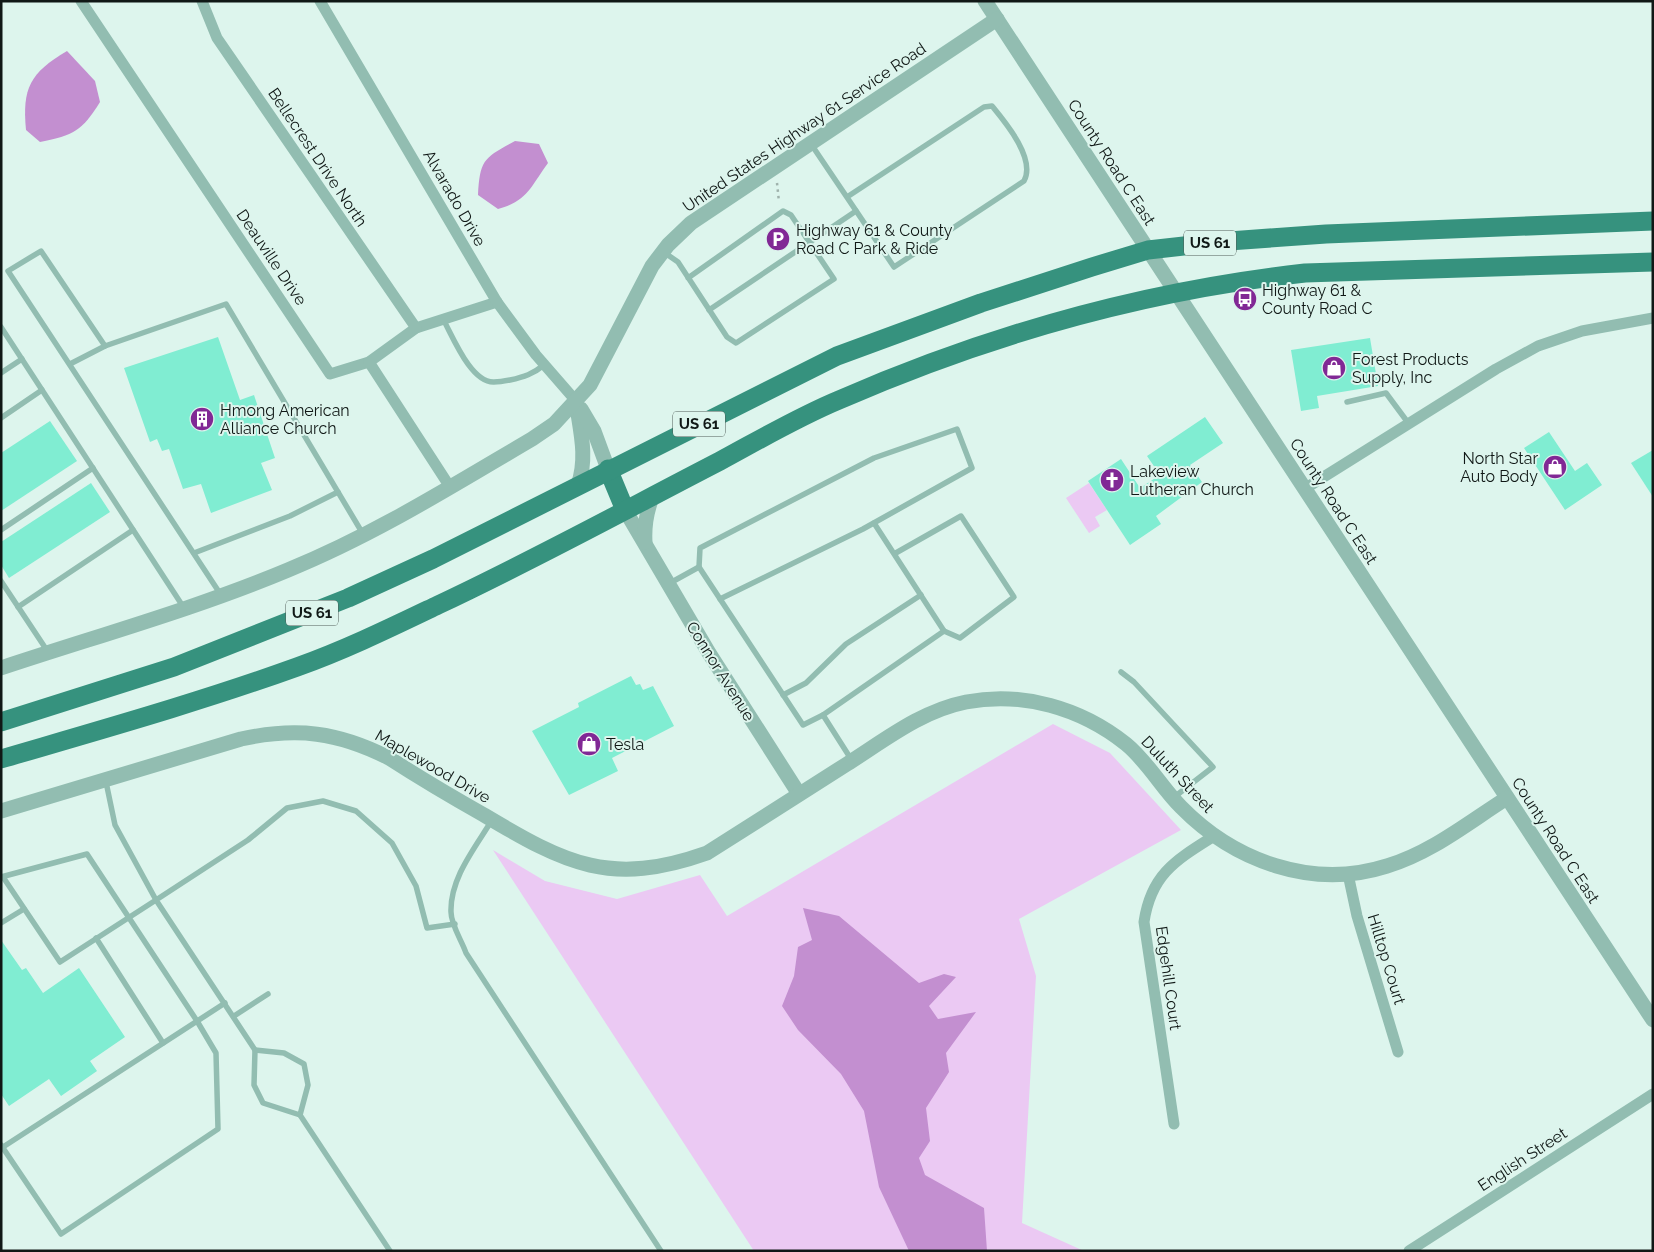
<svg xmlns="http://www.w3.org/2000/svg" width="1654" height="1252" viewBox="0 0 1654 1252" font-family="Raleway,sans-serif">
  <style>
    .green { fill: #ebc9f3 }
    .water { fill: #c38fd0 }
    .building { fill: #80edd2 }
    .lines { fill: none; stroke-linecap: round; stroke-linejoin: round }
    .path { stroke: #9fb2ac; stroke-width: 2.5; stroke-dasharray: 2.5 4; stroke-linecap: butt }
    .service { stroke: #92bdb1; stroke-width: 5.5 }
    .minor { stroke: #92bdb1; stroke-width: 11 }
    .tertiary { stroke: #92bdb1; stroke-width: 15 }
    .primary { stroke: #36927e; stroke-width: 19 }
    .labels { text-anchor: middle; stroke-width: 4; stroke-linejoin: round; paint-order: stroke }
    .shield { fill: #ddf5ed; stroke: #4e5a56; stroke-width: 1 }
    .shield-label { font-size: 15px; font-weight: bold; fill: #101816 }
    .street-label { font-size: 16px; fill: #101816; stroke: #ddf5ed }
    .poi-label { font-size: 16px; fill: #101816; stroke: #ddf5ed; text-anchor: start }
  </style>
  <rect width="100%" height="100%" fill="#ddf5ed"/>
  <!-- green -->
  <g class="green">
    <path d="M1089 483 1107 510 1095 517 1100 526 1089 533 1066 498Z"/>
    <path d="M1053 724 1110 753 1181 830 1019 919 1036 976 1022 1223 1084 1251H754L493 850 545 881 617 899 700 875 727 916Z"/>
  </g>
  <!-- water -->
  <g class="water">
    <path d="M67 51 95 81 100 102C82 131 74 135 40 142L26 130C22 88 30 73 67 51Z"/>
    <path d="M515 141 539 144 548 163C531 186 528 201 498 209L478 195C480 159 484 158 515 141Z"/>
    <path d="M803 908 839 916 919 983 944 974 956 977 929 1006 938 1019 976 1012 946 1053 949 1072 926 1108 930 1141 919 1158 925 1175 984 1208 987 1251H909L879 1187 864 1111 841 1074 798 1030 782 1006 794 976 798 947 812 940Z"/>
  </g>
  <!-- building -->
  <g class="building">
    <path d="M218 337 240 400 254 395 275 458 261 463 272 490 211 513 201 484 183 489 169 449 162 451 157 439 150 442 124 368Z"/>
    <path d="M1370 338 1378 386 1317 396 1319 408 1301 411 1291 350Z"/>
    <path d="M1205 417 1223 443 1190 465 1202 482 1156 516 1161 524 1130 545 1088 481 1121 459 1140 488 1160 475 1147 456Z"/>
    <path d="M50 421 77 461 1 511V453Z"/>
    <path d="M1549 432 1575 471 1587 463 1602 485 1565 510 1524 448Z"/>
    <path d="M1653 450V497L1631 463Z"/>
    <path d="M91 483 110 512 9 578 1 565V542Z"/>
    <path d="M631 676 636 685 640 684 643 690 653 686 674 726 612 758 618 771 569 795 532 731 579 707 578 703Z"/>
    <path d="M1 940 22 970 26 968 43 993 79 968 125 1037 90 1061 97 1071 61 1096 49 1079 9 1106 1 1094Z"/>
  </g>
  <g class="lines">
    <!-- path -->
    <path class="path" d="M777 183 779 202"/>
    <!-- service -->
    <g class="service">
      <path d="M811 144 894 267 1024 181C1036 159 1006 123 992 106L984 107 847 197"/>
      <path d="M665 253 678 262 727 337 736 343 834 279 791 215 783 211 688 278"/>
      <path d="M709 310 856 211"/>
      <path d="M443 319C453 337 471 383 494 382 499 382 505 381 510 380 524 377 533 374 544 365"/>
      <path d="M1 327 184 608"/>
      <path d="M70 364 105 346"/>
      <path d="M1 373 22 359"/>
      <path d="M1347 402 1386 393 1409 424"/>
      <path d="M1 418 42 390"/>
      <path d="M874 523 944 631 960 638 1014 597 961 516 894 554"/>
      <path d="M1 530 93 468"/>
      <path d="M194 553 290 516 338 492"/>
      <path d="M699 567 700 548 874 458 957 429 972 468 863 529 720 599"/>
      <path d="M1 581 48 652"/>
      <path d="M670 583 699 567 803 725 823 715 944 631"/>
      <path d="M221 595 8 271 41 251 105 346 226 304 363 534"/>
      <path d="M18 607 133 530"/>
      <path d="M1121 672 1134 682 1213 767 1173 798"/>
      <path d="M783 695 806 683 846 644 921 595"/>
      <path d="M823 715 851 759"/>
      <path d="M492 820C475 848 450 878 451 912 451 925 462 941 466 953L661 1251"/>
      <path d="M1 877 87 854 197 1021 216 1053 218 1129 61 1234 1 1145"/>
      <path d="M3 877 60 962 156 900 115 825 106 782"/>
      <path d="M1 923 24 909"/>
      <path d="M96 938 163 1043"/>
      <path d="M234 1016 268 994"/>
      <path d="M255 1050 284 1053 304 1064 308 1085 300 1115"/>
      <path d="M3 1147 225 1003"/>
      <path d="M390 1251 300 1115 263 1103 254 1085 255 1050 156 900 248 840 287 808 323 801 356 811 392 843 416 886 427 928 455 924"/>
    </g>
    <!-- minor -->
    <g class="minor">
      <path d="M81 1 330 374 369 362 416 328 497 302"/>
      <path d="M202 1 217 38 416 328"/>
      <path d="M320 1 497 302 536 355 576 401"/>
      <path d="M369 362 450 487"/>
      <path d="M1306 488 1496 369 1538 346 1582 331 1653 318"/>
      <path d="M1348 874 1357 916 1398 1052"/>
      <path d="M1174 1124 1144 922C1151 874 1176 860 1214 836"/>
      <path d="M1409 1251 1653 1094"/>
    </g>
    <!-- tertiary -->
    <g class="tertiary">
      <path d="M985 1 1653 1020"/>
      <path d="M576 401C580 430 588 457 578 485"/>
      <path d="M581 409 594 431 608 469"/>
      <path d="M625 510 709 653 799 794"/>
      <path d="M645 542C644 525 646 512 653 495"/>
      <path d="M1 668C97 636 195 609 288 570 374 535 452 486 532 439L554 424 590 385 652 266 668 245 691 223 997 19"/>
      <path d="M1 811 241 739C297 727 338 732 389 758 420 778 452 797 484 815 566 864 611 887 707 853 754 823 801 793 847 764 885 740 921 711 966 702 1022 691 1081 708 1126 744 1148 762 1161 787 1181 807 1234 861 1312 890 1387 866 1431 853 1469 822 1507 798"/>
    </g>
    <!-- primary -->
    <g class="primary">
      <path d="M608 469 625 510"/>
      <path d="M1 722 174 667 348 598 433 559 837 356 981 303 1092 267 1148 250 1229 241 1326 234 1653 221"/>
      <path d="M1 759C100 730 200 702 297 667 345 650 392 627 438 605 534 560 627 509 720 461 759 440 798 417 839 400 988 335 1143 291 1305 273L1653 262"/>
    </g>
  </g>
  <!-- icons -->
  <defs>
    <g id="parking-disc" transform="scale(1.25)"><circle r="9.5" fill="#812895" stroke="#ddf5ed"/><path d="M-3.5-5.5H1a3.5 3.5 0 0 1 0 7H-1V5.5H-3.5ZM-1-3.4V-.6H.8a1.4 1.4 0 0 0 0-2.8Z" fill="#fff"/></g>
    <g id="bus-disc" transform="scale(1.25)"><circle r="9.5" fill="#812895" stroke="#ddf5ed"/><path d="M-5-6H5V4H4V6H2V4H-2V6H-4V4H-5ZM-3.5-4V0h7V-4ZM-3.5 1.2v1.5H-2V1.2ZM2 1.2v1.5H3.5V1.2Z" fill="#fff"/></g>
    <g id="shop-disc" transform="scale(1.25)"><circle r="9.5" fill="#812895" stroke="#ddf5ed"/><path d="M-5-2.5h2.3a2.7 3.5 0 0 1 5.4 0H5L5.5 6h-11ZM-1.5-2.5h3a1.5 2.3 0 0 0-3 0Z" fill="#fff"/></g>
    <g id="building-disc" transform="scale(1.25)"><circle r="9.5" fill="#812895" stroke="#ddf5ed"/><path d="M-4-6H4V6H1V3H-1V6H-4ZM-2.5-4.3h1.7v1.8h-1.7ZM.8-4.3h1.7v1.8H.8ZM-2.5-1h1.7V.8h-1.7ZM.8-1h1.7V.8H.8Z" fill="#fff"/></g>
    <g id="church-disc" transform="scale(1.25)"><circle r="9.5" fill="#812895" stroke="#ddf5ed"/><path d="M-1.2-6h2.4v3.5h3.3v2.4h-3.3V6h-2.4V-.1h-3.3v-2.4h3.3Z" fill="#fff"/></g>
  </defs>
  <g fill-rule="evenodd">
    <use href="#parking-disc" x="778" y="239"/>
    <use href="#bus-disc" x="1245" y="299"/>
    <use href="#shop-disc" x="1334" y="368"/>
    <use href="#building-disc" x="202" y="419"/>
    <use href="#shop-disc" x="1555" y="467"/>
    <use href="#church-disc" x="1112" y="480"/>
    <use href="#shop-disc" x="589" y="744"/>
  </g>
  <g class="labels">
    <!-- shield labels -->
    <g class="shield">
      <rect x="1184" y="230.5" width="52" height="25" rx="4"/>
      <rect x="673" y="411.5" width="52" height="25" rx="4"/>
      <rect x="286" y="600.5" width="52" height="25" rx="4"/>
    </g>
    <g class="shield-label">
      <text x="1210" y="248">US 61</text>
      <text x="699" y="429">US 61</text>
      <text x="312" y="618">US 61</text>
    </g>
    <!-- street labels -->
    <g class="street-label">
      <text transform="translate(804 127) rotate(-34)" y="6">United States Highway 61 Service Road</text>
      <text transform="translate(318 157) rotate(56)" y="6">Bellecrest Drive North</text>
      <text transform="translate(1112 162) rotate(57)" y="6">County Road C East</text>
      <text transform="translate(455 198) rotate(60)" y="6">Alvarado Drive</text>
      <text transform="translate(272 257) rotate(56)" y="6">Deauville Drive</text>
      <text transform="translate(1334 501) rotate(57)" y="6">County Road C East</text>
      <text transform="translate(721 671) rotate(58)" y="6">Connor Avenue</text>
      <text transform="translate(433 766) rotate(30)" y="6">Maplewood Drive</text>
      <text transform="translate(1178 774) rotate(47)" y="6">Duluth Street</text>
      <text transform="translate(1556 840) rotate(57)" y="6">County Road C East</text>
      <text transform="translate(1387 959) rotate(73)" y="6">Hilltop Court</text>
      <text transform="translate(1169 978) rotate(82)" y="6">Edgehill Court</text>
      <text transform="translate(1522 1159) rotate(-33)" y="6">English Street</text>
    </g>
    <!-- poi labels -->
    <g class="poi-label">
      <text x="796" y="236">Highway 61 &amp; County<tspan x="796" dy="18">Road C Park &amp; Ride</tspan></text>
      <text x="1262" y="296">Highway 61 &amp;<tspan x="1262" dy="18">County Road C</tspan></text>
      <text x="1352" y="365">Forest Products<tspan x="1352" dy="18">Supply, Inc</tspan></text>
      <text x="220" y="416">Hmong American<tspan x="220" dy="18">Alliance Church</tspan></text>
      <text x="1538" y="464" text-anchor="end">North Star<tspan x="1538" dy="18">Auto Body</tspan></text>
      <text x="1130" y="477">Lakeview<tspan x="1130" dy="18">Lutheran Church</tspan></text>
      <text x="606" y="750">Tesla</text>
    </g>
  </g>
  <!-- border -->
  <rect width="1654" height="1252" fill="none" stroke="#101816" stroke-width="5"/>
</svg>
